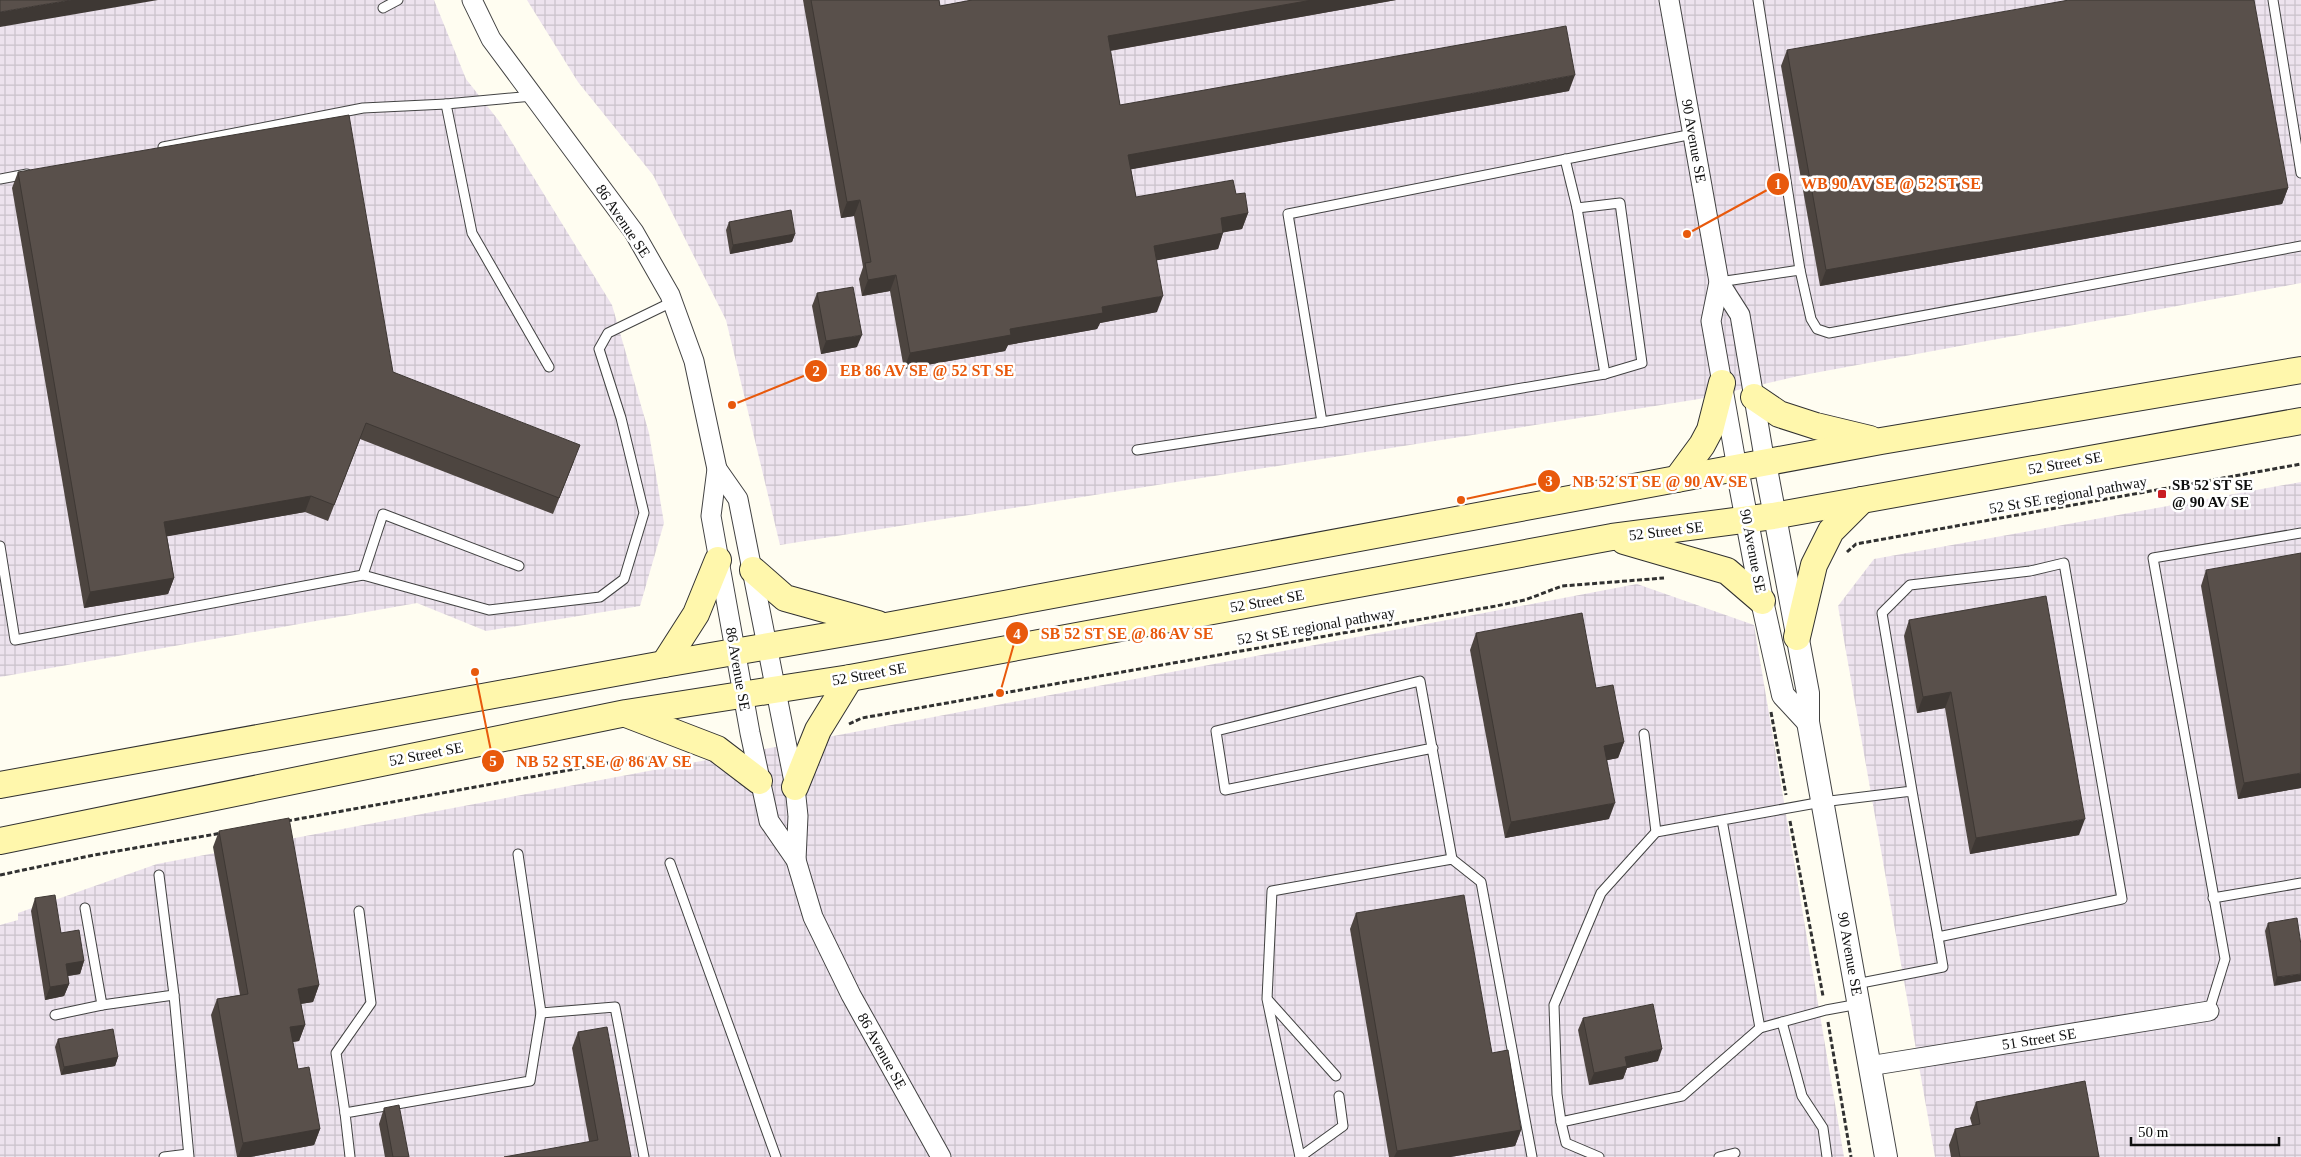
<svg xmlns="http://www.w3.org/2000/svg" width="2301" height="1157" viewBox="0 0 2301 1157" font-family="'Times New Roman',serif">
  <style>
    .industrial { fill: url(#industrial-grid) }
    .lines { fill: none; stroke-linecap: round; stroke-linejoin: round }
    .service-casing { stroke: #424242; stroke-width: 11 }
    .minor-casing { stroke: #424242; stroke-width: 21 }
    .tertiary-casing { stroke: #424242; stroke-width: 24 }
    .secondary-casing { stroke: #313131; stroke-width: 28 }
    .path { stroke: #313131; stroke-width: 3; stroke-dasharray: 5 2.5; stroke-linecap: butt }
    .service { stroke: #fff; stroke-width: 9 }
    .minor { stroke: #fff; stroke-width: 19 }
    .tertiary { stroke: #fff; stroke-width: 22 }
    .secondary { stroke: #fff7ac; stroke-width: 26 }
    .wall { fill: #4d4540 }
    .shaded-wall { fill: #3e3834 }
    .building { fill: #59504b; stroke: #3e3834 }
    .poi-dot { fill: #c91d23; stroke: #fff; stroke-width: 2 }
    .labels { text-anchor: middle; stroke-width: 5; stroke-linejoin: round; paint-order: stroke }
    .street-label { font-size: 15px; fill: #0f0f0f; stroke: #fff }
    .poi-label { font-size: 15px; font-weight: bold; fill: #0f0f0f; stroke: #fff; text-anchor: start }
    .leader { fill: none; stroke: #e8590c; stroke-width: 2 }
    .callout-dot { fill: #e8590c; stroke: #fff; stroke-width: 2 }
    .mark-label { font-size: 15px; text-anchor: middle; font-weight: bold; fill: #fff }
    .callout-label { font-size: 16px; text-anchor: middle; font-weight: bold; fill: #e8590c; stroke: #fff; stroke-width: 5; stroke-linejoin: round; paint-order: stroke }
  </style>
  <defs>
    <pattern id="industrial-grid" width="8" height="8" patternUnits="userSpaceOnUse" patternTransform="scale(1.25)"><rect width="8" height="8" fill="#ede3ee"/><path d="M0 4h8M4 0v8" fill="none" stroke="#cac2cb"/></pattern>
  </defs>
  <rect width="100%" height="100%" fill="#fffdf1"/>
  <!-- industrial -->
  <g class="industrial">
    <path d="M0 0H434L466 79 499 121 612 305 649 433 664 523 640 606 486 631 417 603 0 677Z"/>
    <path d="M527 0H2301V283L1798 376 1699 399 780 545 726 320 653 175 578 82Z"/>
    <path d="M2301 482V1157H1935L1838 606 1874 559Z"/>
    <path d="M1637 584 1754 625 1844 1157H0V925L18 920V913L157 864Z"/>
  </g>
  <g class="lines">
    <!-- service casing -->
    <g class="service-casing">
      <g id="service">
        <path d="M1758 0 1800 270"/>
        <path d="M2273 0 2301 173"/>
        <path d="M383 8 398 0"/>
        <path d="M533 96 446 104 472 233 549 367"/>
        <path d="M163 147 363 108 446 104"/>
        <path d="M0 179 27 174"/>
        <path d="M1577 208 1605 374"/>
        <path d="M1719 282 1800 270 1811 319 1817 329 1829 333 2301 246"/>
        <path d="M1322 422 1605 374 1642 363 1620 203 1577 208 1565 159"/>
        <path d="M1137 450 1322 422 1288 214 1693 134"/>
        <path d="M0 546 15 640 363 575 489 610 600 597 624 579 644 513 621 418 599 349 608 333 672 302"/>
        <path d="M363 575 383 514 519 566"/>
        <path d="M1644 734 1656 832"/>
        <path d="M1433 748 1225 790 1216 731 1420 681 1452 859"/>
        <path d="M1722 820 1760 1028 1682 1096 1561 1122 1557 1094 1554 1005 1601 893 1656 832 1822 802 1912 791 1882 613 1910 585 2030 571 2064 563 2122 899 1938 937 1912 791"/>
        <path d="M518 854 541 1013"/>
        <path d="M670 863 776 1157"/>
        <path d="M159 875 174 995 189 1157"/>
        <path d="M2213 898 2301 883"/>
        <path d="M85 908 102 1005 174 995"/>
        <path d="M1856 984 1943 967 1938 937"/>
        <path d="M1268 1000 1336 1076"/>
        <path d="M2209 1011 2225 959 2153 558 2301 533"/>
        <path d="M55 1015 102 1005"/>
        <path d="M1782 1022 1802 1096 1823 1128 1827 1157"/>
        <path d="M1760 1028 1826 1010 1859 1004"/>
        <path d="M345 1113 336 1053 371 1003 359 911"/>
        <path d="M1561 1122 1566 1143 1599 1157"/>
        <path d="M164 1157 188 1154"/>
        <path d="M350 1157 345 1113 530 1081 541 1013 615 1007 644 1157"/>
        <path d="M1300 1157 1267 999 1272 891 1452 859 1481 882 1532 1157"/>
        <path d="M1300 1157 1343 1126 1339 1096"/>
        <path d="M1719 1157 1735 1153"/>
      </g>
    </g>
    <!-- minor casing -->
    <g class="minor-casing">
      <g id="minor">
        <path d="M472 0 491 39 634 232 670 295 694 361 717 469 711 516 750 733 769 821 796 860 813 917 851 995 941 1157"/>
        <path d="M1669 0 1719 282 1711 321 1737 468"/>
        <path d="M1719 282 1740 315 1765 463"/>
        <path d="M717 469 738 499 795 787 798 816 796 860"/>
        <path d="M1869 1066 2209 1011"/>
      </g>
    </g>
    <!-- tertiary casing -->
    <g class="tertiary-casing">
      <g id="tertiary">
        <path d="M1765 463 1808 693V722L1886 1157"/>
        <path d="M1737 468 1762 601 1783 695 1808 722"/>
      </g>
    </g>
    <!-- secondary casing -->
    <g class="secondary-casing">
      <g id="secondary">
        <path d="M1754 397 1779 414 1816 426 1870 439"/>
        <path d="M1677 479 1702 445 1710 430 1722 383"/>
        <path d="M1624 541 1727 571 1762 601"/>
        <path d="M753 570 785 598 878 624"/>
        <path d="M1797 637 1814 565 1831 531 1862 500"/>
        <path d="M664 664 696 614 718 560"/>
        <path d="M626 714 717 749 759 781"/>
        <path d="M0 785 664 664 886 626 1881 441 2301 370"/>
        <path d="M795 787 818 730 850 678"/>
        <path d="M0 841 626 713 850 678 1612 537 1773 516 2301 421"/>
      </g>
    </g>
    <!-- path -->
    <g class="path">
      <path d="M1847 552 1856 544 2301 464"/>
      <path d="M1771 712 1786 795"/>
      <path d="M849 724 862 718 1496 606 1525 600 1562 586 1664 578"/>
      <path d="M287 821 625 760 668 756"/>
      <path d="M1790 821 1823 996"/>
      <path d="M0 875 94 855 222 833"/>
      <path d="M1828 1022 1851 1157"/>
    </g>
    <!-- service -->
    <use href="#service" class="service"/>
    <!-- minor -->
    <use href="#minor" class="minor"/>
    <!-- tertiary -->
    <use href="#tertiary" class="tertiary"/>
    <!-- secondary -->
    <use href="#secondary" class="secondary"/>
  </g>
  <!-- wall -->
  <g class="wall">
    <path d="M803 0H939L940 6 972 0H1396L1110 51 1120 105 1569 91 1131 169 1136 197 1236 194 1248 213 1242 229 1223 232 1218 249 1157 260V312L1100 323 1097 329 1008 345 1005 351 904 369 890 291 862 296 859 279 863 267 854 216 841 218Z"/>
    <path d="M1787 50 2288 188 2282 204 1820 286 1781 66Z"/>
    <path d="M18 172 393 372 574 461 553 514 360 439 328 521 305 512 167 536 174 578 168 594 84 608 12 188Z"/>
    <path d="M729 222 795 234 792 242 730 254 726 230Z"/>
    <path d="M817 293 857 347 821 354 812 306Z"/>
    <path d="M2206 570 2301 788 2238 799 2201 586Z"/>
    <path d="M1909 620 2079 835 1970 854 1945 708 1917 713 1904 636Z"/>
    <path d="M1476 633 1596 688 1624 742 1618 758 1607 760 1609 819 1505 838 1470 650Z"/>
    <path d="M219 831 319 985 313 1002 301 1004 305 1025 299 1041 293 1042 298 1069 320 1129 314 1145 250 1157H237L211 1015 217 999 240 995 213 847Z"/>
    <path d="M35 898 61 933 84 961 80 974 68 976 69 984 64 996 45 1000 31 911Z"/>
    <path d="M1356 913 1492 1053 1521 1130 1515 1146 1450 1157H1389L1350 929Z"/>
    <path d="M2268 923 2301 945 2274 986 2265 931Z"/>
    <path d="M1583 1018 1658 1061 1627 1068 1623 1079 1589 1085 1578 1030Z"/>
    <path d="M578 1032 631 1157 589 1141 572 1048Z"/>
    <path d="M58 1039 118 1057 115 1066 61 1075 55 1047Z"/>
    <path d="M1976 1102 2099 1157H1951L1949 1145 1955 1129 1972 1125 1970 1118Z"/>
    <path d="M384 1108 409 1157H385L379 1124Z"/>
  </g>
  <!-- shaded-wall -->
  <g class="shaded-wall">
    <path d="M71 0H158L0 27V12Z"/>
    <path d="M1312 0H1396L1102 52 1108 36Z"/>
    <path d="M1575 75 1569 91 1122 171 1128 155Z"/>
    <path d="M2288 188 2282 204 1820 286 1826 270Z"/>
    <path d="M860 200 854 216 841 218 847 202Z"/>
    <path d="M1248 213 1242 229 1215 234 1221 218Z"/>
    <path d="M1223 233 1218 249 1148 262 1154 246Z"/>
    <path d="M795 234 792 242 730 254 733 245Z"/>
    <path d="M896 275 890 291 862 296 868 280Z"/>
    <path d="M1163 296 1157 312 1100 323 1097 329 1008 345 1005 351 904 369 910 353 1102 307Z"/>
    <path d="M862 335 857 347 821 354 826 341Z"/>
    <path d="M311 496 305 512 158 538 164 522Z"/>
    <path d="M174 578 168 594 84 608 90 592Z"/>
    <path d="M1951 692 1945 708 1917 713 1923 697Z"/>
    <path d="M1624 742 1618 758 1598 762 1604 746Z"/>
    <path d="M2301 773V788L2238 799 2244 783Z"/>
    <path d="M1615 803 1609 819 1505 838 1511 822Z"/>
    <path d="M2085 819 2079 835 1970 854 1976 838Z"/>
    <path d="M84 961 80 974 61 977 66 964Z"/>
    <path d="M2301 974V981L2274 986 2277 977Z"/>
    <path d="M69 984 64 996 45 1000 50 987Z"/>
    <path d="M319 985 313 1002 292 1005 298 989Z"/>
    <path d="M305 1025 299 1041 284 1043 290 1027Z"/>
    <path d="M1662 1049 1658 1061 1627 1068 1623 1079 1589 1085 1594 1073 1625 1057Z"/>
    <path d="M118 1057 115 1066 61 1075 64 1067Z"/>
    <path d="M320 1129 314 1145 250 1157H238L243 1143Z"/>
    <path d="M1521 1130 1515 1146 1450 1157H1394L1397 1151Z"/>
  </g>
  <!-- building -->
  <g class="building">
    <path d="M0 0H71L0 12Z"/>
    <path d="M811 0H939L940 6 972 0H1312L1108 36 1120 105 1566 26 1575 75 1128 155 1136 197 1233 180 1236 194 1245 193 1248 213 1221 218 1223 233 1154 246 1163 296 1102 307 1103 313 1010 329 1011 335 910 353 896 275 868 280 865 263 871 262 860 200 847 202Z"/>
    <path d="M2069 0H2254L2288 188 1826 270 1787 50Z"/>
    <path d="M349 115 393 372 580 445 559 498 366 423 334 505 311 496 164 522 174 578 90 592 18 172Z"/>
    <path d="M791 210 795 234 733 245 729 222Z"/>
    <path d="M853 287 862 335 826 341 817 293Z"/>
    <path d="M2301 553V773L2244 783 2206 570Z"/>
    <path d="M2046 596 2085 819 1976 838 1951 692 1923 697 1909 620Z"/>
    <path d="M1582 613 1596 688 1613 685 1624 742 1604 746 1615 803 1511 822 1476 633Z"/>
    <path d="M289 818 319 985 298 989 305 1025 290 1027 298 1069 309 1067 320 1129 243 1143 217 999 248 994 219 831Z"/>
    <path d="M55 895 61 933 79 930 84 961 66 964 69 984 50 987 35 898Z"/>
    <path d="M1464 895 1492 1053 1508 1050 1521 1130 1397 1151 1356 913Z"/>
    <path d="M2297 918 2301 945V974L2277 977 2268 923Z"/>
    <path d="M1653 1004 1662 1049 1625 1057 1627 1066 1594 1073 1583 1018Z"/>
    <path d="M607 1027 631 1157H504L598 1140 578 1032Z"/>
    <path d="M113 1029 118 1057 64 1067 58 1039Z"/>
    <path d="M2085 1081 2099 1157H1960L1955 1129 1980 1124 1976 1102Z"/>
    <path d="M399 1105 409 1157H393L384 1108Z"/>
  </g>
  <!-- markers -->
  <rect class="poi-dot" x="2157" y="489" width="10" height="10" rx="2.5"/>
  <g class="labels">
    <!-- street labels -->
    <g class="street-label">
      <text transform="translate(1694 141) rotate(80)" y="5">90 Avenue SE</text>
      <text transform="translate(623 221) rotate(56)" y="5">86 Avenue SE</text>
      <text transform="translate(2065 463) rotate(-10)" y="5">52 Street SE</text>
      <text transform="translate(2068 495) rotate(-10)" y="5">52 St SE regional pathway</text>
      <text transform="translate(1666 531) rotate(-7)" y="5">52 Street SE</text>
      <text transform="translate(1753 551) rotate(79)" y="5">90 Avenue SE</text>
      <text transform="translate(1267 601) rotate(-10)" y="5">52 Street SE</text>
      <text transform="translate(1316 626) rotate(-10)" y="5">52 St SE regional pathway</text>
      <text transform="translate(738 669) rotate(80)" y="5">86 Avenue SE</text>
      <text transform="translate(869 674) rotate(-10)" y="5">52 Street SE</text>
      <text transform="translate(426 754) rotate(-11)" y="5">52 Street SE</text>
      <text transform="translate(1850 954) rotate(80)" y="5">90 Avenue SE</text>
      <text transform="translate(2039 1039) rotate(-9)" y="5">51 Street SE</text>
      <text transform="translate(882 1051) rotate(61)" y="5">86 Avenue SE</text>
    </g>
    <!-- poi labels -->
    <g class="poi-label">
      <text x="2172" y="490">SB 52 ST SE<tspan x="2172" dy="17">@ 90 AV SE</tspan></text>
    </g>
  </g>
  <!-- callouts -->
  <path class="leader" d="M1687 234L1778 184M732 405L816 371M1461 500L1549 481M1000 693L1017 633M475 672L493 761"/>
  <g class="callout-dot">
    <circle cx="1687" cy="234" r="5"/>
    <circle cx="732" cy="405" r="5"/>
    <circle cx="1461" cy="500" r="5"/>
    <circle cx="1000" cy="693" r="5"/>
    <circle cx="475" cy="672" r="5"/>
    <circle cx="1778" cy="184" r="12"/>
    <circle cx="816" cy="371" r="12"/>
    <circle cx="1549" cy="481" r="12"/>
    <circle cx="1017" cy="633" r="12"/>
    <circle cx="493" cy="761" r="12"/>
  </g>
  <g class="mark-label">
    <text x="1778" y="189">1</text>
    <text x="816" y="376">2</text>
    <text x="1549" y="486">3</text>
    <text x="1017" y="639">4</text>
    <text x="493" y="766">5</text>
  </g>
  <g class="callout-label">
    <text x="1891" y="189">WB 90 AV SE @ 52 ST SE</text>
    <text x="927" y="376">EB 86 AV SE @ 52 ST SE</text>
    <text x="1660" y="487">NB 52 ST SE @ 90 AV SE</text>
    <text x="1127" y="639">SB 52 ST SE @ 86 AV SE</text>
    <text x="604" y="767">NB 52 ST SE @ 86 AV SE</text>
  </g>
  <!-- scale -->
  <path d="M2131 1137v8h148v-8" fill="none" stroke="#0f0f0f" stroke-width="2.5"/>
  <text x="2138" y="1137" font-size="15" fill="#0f0f0f" stroke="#ffffff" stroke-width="4" paint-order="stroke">50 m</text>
</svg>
